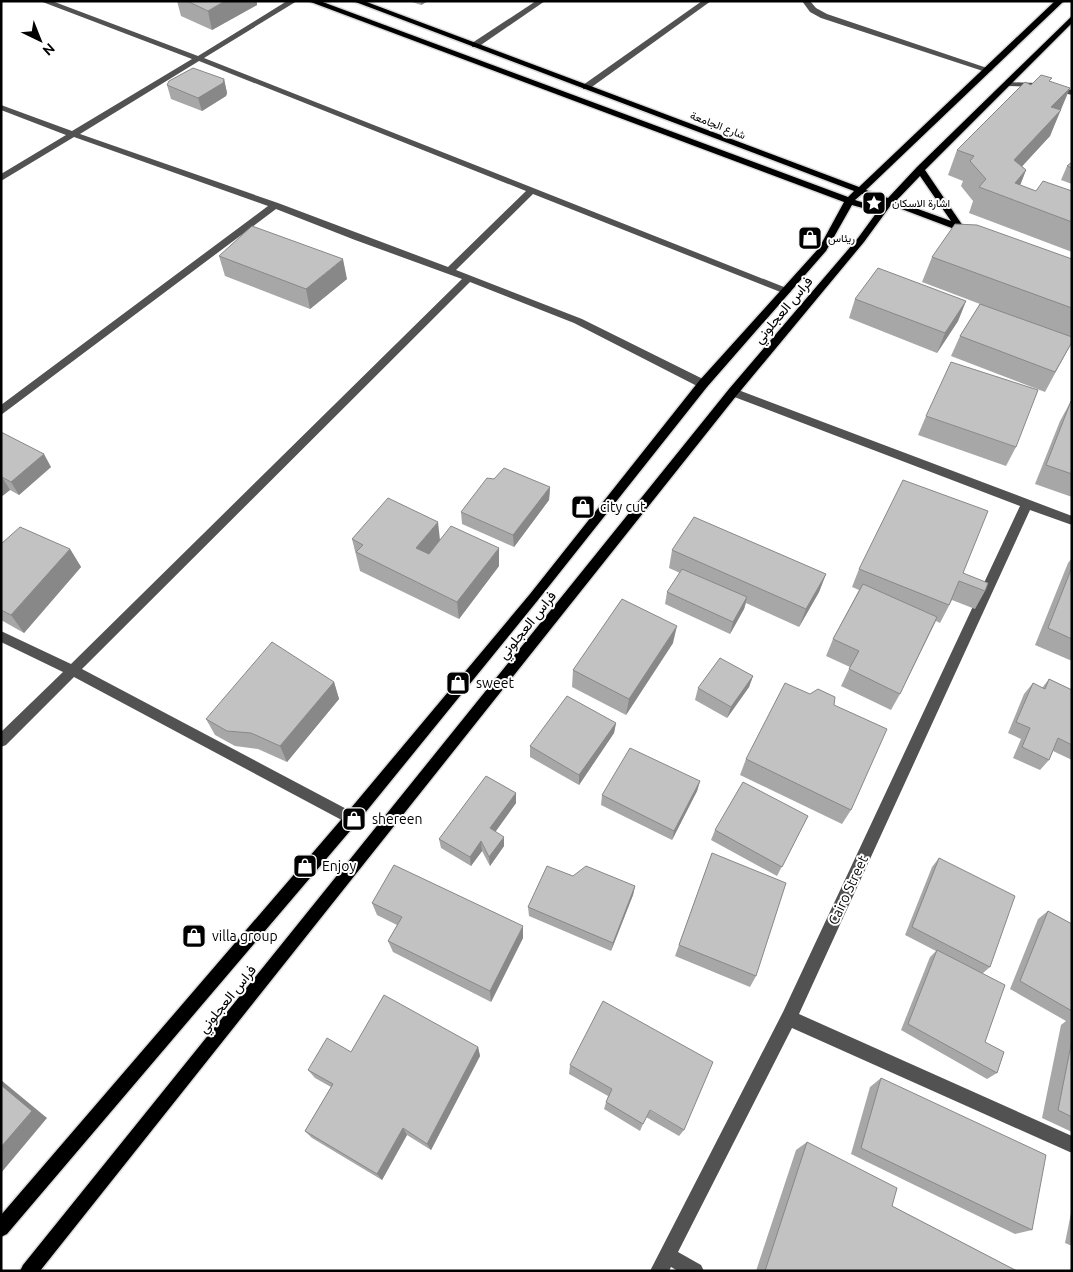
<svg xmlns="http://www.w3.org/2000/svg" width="1073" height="1272" viewBox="0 0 1073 1272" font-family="Ubuntu,Vazirmatn,sans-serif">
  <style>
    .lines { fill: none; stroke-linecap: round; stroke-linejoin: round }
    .major-casing { stroke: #dbdbdb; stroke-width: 3 }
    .minor { fill: #525252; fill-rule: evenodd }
    .major { fill: #000; fill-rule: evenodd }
    .wall { fill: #a7a7a7 }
    .shaded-wall { fill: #888 }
    .building { fill: #c2c2c2; stroke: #888 }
    .labels { text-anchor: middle; stroke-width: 4; stroke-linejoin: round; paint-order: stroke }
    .far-street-label { font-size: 11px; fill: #000; stroke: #fff }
    .far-poi-label { font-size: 11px; fill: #000; stroke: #fff; text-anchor: start }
    .street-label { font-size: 14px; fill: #000; stroke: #fff }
    .poi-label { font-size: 14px; fill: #000; stroke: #fff; text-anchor: start }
  </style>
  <rect width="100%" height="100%" fill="#fff"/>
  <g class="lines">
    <!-- major casing -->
    <g class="major-casing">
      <path id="major" d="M308 1H320L848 197 854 191 353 1H364L859 187 1055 1H1064L866 190 888 198 917 167 1072 16V23L925 170 963 226 971 229V233H965L891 205 864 242 737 395 40 1271H20L23 1265 729 389 858 238 877 212 852 205 826 251 707 387 538 600 356 824 7 1234 1 1237V1215L346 814 530 594 699 381 819 248 844 202ZM920 176 951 221 896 201ZM862 194 884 203 880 208 855 200Z"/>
    </g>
    <!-- minor -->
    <g class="minor">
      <path d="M40 1H52L198 56 287 1H297L204 58 789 289 791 291 789 293H783L533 194 456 270 582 319 707 381 708 384 707 387H699L574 323 470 282 82 669 356 814 358 819 356 824 351 825 74 677 6 745 1 747V732L63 672 1 642V631L71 664 462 279 355 240 276 209 1 415V405L268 206 74 137 1 181V174L66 135 1 110V105L72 131 192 59ZM199 61 526 191 448 267 278 203 80 134Z"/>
      <path d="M536 1H545L478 47H472V43Z"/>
      <path d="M702 1H711L589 89H583V85Z"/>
      <path d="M802 1H810L816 8 827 14 993 70 986 72 821 18 810 12Z"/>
      <path d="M1005 82 1038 83 1072 90V95L1038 87 1008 86H1005Z"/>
      <path d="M733 388 1072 516V525L1030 510 799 1014 1072 1136V1153L792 1028 678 1252 701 1265 704 1271H678L671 1267 669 1271H650L783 1012 1020 506 729 395 728 392Z"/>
    </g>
    <!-- major -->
    <use href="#major" class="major"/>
  </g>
  <!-- wall -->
  <g class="wall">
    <path d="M177 1H257V5L212 30 181 16Z"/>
    <path d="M409 1H428L421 5Z"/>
    <path d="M224 79 227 93 226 96 202 111 171 99 167 85Z"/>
    <path d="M1051 81 1060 110 1050 136 1022 166 1026 170 1020 185 1036 191H1072V252L969 213 973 201 961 186 963 181 948 175 957 150 1031 85Z"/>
    <path d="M1072 162V184L1061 180 1067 166Z"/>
    <path d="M219 256 347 279 310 309 225 276Z"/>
    <path d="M932 257 1072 259V342L1045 392 951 356 960 336 980 304 922 282Z"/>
    <path d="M855 299 966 301 958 321 937 353 849 318Z"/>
    <path d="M1071 401 1072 402V497L1035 484 1060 421Z"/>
    <path d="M926 416 1016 447 1006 466 918 435Z"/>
    <path d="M1 432 51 467 19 495 10 490 1 497Z"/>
    <path d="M550 487 549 500 514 547 462 524 461 512Z"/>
    <path d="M352 539 440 540 499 566 459 619 360 571Z"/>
    <path d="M1 544 70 549 81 567 24 633 1 620Z"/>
    <path d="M672 550 826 574 819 592 799 627 746 603 744 609 730 634 665 604 667 592 680 573 669 568Z"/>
    <path d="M1072 558V661L1035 645 1068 563Z"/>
    <path d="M859 569 963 573 985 591 975 609 952 600 940 623 936 621 900 694 891 710 841 686 850 667 826 656 833 639 859 590 852 587Z"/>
    <path d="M673 643 626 715 572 687 573 670Z"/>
    <path d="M753 676 749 687 727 718 695 700 698 688Z"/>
    <path d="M1049 679 1072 690V760L1053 751 1049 760 1040 770 1013 758 1021 739 1008 733 1024 694 1033 683 1042 688Z"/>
    <path d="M334 682 339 699 287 762 258 749 235 746 215 735 206 719Z"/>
    <path d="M834 705 851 810 842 824 740 775 746 759Z"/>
    <path d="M616 723 614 733 579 785 530 757V746Z"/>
    <path d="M700 781 697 791 672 840 601 805 602 795Z"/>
    <path d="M516 793V803L495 832 504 846 490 866 482 851 471 866 441 848 439 839Z"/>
    <path d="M808 816 777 876 711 840 715 830Z"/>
    <path d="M712 853 756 976 750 987 675 956Z"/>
    <path d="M939 858 990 967 983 973 985 1042 997 1073 987 1079 901 1030 930 957 936 951 905 935 932 867Z"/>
    <path d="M573 876 635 886 633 895 611 951 529 916 528 907Z"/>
    <path d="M372 903 523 938 491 1002 393 952 388 941 397 925 377 915Z"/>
    <path d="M1048 911 1072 924V1132L1042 1118 1061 1025 1066 1021 1010 989 1038 919Z"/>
    <path d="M478 1047 480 1056 431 1150 407 1135 382 1180 312 1138 305 1131 331 1087 315 1078 308 1070 351 1052Z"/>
    <path d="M570 1065 684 1130 679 1136 646 1117 640 1131 604 1109 608 1096 569 1074Z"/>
    <path d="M881 1078 1032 1230 1015 1234 851 1154 870 1087Z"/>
    <path d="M807 1142 892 1206 1017 1271H756L796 1150Z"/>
    <path d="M1072 1208V1246L1065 1243Z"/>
  </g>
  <!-- shaded-wall -->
  <g class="shaded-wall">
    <path d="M225 1H257V5L212 30 208 11Z"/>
    <path d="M421 1H428L421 5Z"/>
    <path d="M224 79 227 93 226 96 202 111 198 98Z"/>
    <path d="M1070 88 1050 136 1004 186 1014 160 1051 107Z"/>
    <path d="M1026 170 1016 196 1015 183Z"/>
    <path d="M343 259 347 279 310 309 306 289Z"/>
    <path d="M966 301 958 321 937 353 945 333Z"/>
    <path d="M44 454 51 467 19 495 11 482Z"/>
    <path d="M2 477 10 490 1 497V478Z"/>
    <path d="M550 487 549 500 514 547 513 535Z"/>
    <path d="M438 522 440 540 419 566 416 548Z"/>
    <path d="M499 548V566L459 619 457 602Z"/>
    <path d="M70 549 81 567 24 633 11 615Z"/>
    <path d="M826 574 819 592 799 627 806 609Z"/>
    <path d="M747 597 744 609 730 634 733 622Z"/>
    <path d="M677 626 673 643 626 715 629 699Z"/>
    <path d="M753 676 749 687 727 718 731 707Z"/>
    <path d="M334 682 339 699 287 762 280 746Z"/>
    <path d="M616 723 614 733 579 785V775Z"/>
    <path d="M700 781 697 791 672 840 674 831Z"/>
    <path d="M516 793V803L491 838 490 828Z"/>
    <path d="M504 837V846L490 866 489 857Z"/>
    <path d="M481 841 482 851 471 866 470 857Z"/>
    <path d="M635 886 633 895 611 951 613 943Z"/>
    <path d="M523 926V938L491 1002 490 991Z"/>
    <path d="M478 1047 480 1056 431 1150 427 1144Z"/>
    <path d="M1 1080 47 1118 1 1173Z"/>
    <path d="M403 1128 407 1135 382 1180 377 1174Z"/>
  </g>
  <!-- building -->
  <g class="building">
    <path d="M187 1H225L208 11Z"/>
    <path d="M193 68 224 79 223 83 198 98 167 85 169 81Z"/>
    <path d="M1041 75 1052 78 1049 81 1070 88 1051 107 1061 110 1014 160 1026 170 1015 183 1036 191 1043 181 1072 191V222L979 187 986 179 970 161 974 156 957 150 1025 82 1031 85Z"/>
    <path d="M1072 162V168L1067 166Z"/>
    <path d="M955 224 977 225 1072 259V308L932 257Z"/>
    <path d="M252 226 343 259 306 289 219 256Z"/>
    <path d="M878 268 966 301 945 333 855 299Z"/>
    <path d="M980 304 1072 337V342L1055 372 960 336Z"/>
    <path d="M951 362 1038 390 1016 447 926 416Z"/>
    <path d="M1071 401 1072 402V474L1046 465Z"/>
    <path d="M1 432 44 454 11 482 2 477 1 478Z"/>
    <path d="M504 468 550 487 513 535 461 512 487 478 494 479Z"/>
    <path d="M903 480 988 511 963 573 988 583 985 591 959 581 949 605 859 569Z"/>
    <path d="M388 498 438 522 416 548 429 554 451 526 499 548 457 602 356 552 363 545 352 539Z"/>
    <path d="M694 517 826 574 806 609 672 550Z"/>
    <path d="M20 527 70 549 11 615 1 610V544Z"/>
    <path d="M1072 567V639L1048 628Z"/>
    <path d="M682 569 747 597 733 622 667 592Z"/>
    <path d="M863 584 937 617 900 694 849 669 859 651 833 639Z"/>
    <path d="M622 599 677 626 629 699 573 670Z"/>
    <path d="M272 642 334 682 280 746 251 733 227 731 206 719Z"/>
    <path d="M720 658 753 676 731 707 698 688Z"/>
    <path d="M1049 679 1072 690V745L1058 738 1049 760 1022 747 1030 728 1016 722 1033 683 1045 689Z"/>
    <path d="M785 683 810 694 818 689 835 697 834 705 887 729 851 810 746 759Z"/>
    <path d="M567 696 616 723 579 775 530 746Z"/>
    <path d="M630 748 700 781 674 831 602 795Z"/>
    <path d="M486 776 516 793 490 828 504 837 489 857 481 841 470 857 439 839Z"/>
    <path d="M743 782 808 816 782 867 715 830Z"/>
    <path d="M712 853 786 883 756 976 679 945Z"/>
    <path d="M939 858 1015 896 990 967 912 927Z"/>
    <path d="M394 865 523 926 490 991 388 941 402 917 372 903Z"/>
    <path d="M547 866 573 876 586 866 635 886 613 943 528 907Z"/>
    <path d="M1048 911 1072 924V1011L1020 981Z"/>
    <path d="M937 950 1005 985 985 1042 1004 1052 997 1073 908 1024Z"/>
    <path d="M384 995 478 1047 427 1144 403 1128 377 1174 305 1131 333 1084 308 1070 327 1038 351 1052Z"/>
    <path d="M603 1001 713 1062 684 1130 650 1110 643 1124 606 1102 612 1089 570 1065Z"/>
    <path d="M1072 1040V1117L1058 1110Z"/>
    <path d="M881 1078 1046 1155 1032 1230 861 1148Z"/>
    <path d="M1 1085 32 1111 1 1147Z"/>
    <path d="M807 1142 897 1188 892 1206 1017 1271H765Z"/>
  </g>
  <!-- icons -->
  <defs>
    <g id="sight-square" transform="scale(1.25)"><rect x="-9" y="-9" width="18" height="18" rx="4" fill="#000" stroke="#fff"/><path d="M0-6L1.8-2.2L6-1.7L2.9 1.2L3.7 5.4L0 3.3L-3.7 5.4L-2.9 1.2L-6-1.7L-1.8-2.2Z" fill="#fff"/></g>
    <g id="shop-square" transform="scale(1.25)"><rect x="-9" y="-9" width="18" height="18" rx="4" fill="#000" stroke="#fff"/><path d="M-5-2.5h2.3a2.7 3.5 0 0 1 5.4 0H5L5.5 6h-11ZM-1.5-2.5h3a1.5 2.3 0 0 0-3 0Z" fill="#fff"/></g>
  </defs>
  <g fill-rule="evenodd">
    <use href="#sight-square" x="874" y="203"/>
    <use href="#shop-square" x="810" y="238"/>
    <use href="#shop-square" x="583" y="507"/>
    <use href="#shop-square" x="458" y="683"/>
    <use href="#shop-square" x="354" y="819"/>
    <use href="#shop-square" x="305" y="866"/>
    <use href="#shop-square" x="194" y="936"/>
  </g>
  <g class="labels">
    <!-- far-street labels -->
    <g class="far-street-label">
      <text transform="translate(718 125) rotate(21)" y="4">شارع الجامعة</text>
    </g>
    <!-- far-poi labels -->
    <g class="far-poi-label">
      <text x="892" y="207">اشارة الاسكان</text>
      <text x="828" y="242">ريئاس</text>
    </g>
    <!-- street labels -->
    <g class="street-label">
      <text transform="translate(783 310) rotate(-50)" y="5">فراس العجلوني</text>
      <text transform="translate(527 625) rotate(-51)" y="5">فراس العجلوني</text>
      <text transform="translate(848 890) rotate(-65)" y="5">Cairo Street</text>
      <text transform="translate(227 999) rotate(-51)" y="5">فراس العجلوني</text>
    </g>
    <!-- poi labels -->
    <g class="poi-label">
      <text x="600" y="512">city cut</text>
      <text x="476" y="688">sweet</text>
      <text x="372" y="824">shereen</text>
      <text x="322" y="871">Enjoy</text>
      <text x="212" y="941">villa group</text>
    </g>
  </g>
  <!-- border -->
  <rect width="1073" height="1272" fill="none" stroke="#000000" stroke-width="5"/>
  <!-- north arrow -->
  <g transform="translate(40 40) rotate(137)" stroke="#ffffff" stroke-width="4" paint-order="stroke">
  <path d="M0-4L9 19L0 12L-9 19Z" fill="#000000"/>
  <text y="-8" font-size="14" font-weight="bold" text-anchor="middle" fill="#000000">N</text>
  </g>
</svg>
